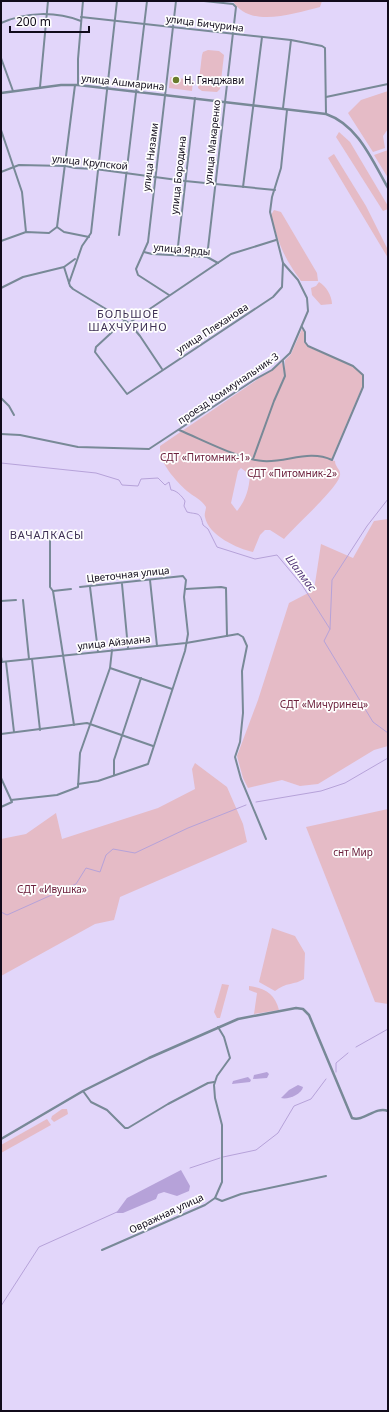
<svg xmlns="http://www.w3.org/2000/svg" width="389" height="1412" viewBox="0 0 389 1412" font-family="'Noto Sans',sans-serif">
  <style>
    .green { fill: #e5bbc6; fill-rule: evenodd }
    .water { fill: #b6a2d9 }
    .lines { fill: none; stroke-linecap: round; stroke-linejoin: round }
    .stream { stroke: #b6a2d9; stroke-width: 1 }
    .minor { stroke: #788997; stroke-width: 2 }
    .tertiary { stroke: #788997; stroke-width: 2.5 }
    .poi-dot { fill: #697b2b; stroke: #fefefe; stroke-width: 1.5 }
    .labels { text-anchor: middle; stroke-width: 3.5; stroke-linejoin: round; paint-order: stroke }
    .street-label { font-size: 10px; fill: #110b1b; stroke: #fefefe }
    .poi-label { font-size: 10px; fill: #110b1b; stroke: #fefefe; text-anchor: start }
    .park-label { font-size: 10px; fill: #6c203c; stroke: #fefefe }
    .neighbourhood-label { font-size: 11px; letter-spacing: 1px; fill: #3e3054; stroke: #fefefe }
    .water-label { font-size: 11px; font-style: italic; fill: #4f3275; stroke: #fefefe }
  </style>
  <rect width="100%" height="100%" fill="#e2d6fa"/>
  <!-- green -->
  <g class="green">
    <path d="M233 1H322L320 7C295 13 249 29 233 1Z"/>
    <path d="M208 50 219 51 224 55 220 89 217 92 202 91 198 88 202 55 203 52Z"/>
    <path d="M170 77 193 80 192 91 169 88Z"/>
    <path d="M388 91V129L383 136 385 148 373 152 348 113 361 100Z"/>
    <path d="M339 132 350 142 388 206V209L383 211 336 137Z"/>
    <path d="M388 150V178L374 155Z"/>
    <path d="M334 154 366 206 388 250V258L328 158Z"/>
    <path d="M274 210 281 212 317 273 318 281H301C283 256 279 245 271 215Z"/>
    <path d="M319 282C326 286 332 296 332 304L321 305 312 295 311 288 316 286Z"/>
    <path d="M302 329 304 332V342L308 347 353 366 363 374 362 387 331 460 335 461C335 467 341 470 340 475 339 487 294 527 284 539L270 530H265L260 535 253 552C238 549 208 535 205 517 204 514 206 510 206 507 201 499 194 497 187 491 175 480 159 463 160 446L283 362 284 376 274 401 285 376V360L291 354ZM241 468 250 475C249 489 246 500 237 511L231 503 238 471Z"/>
    <path d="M388 519V746L374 750 318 784 300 786 282 780 248 788 243 778 237 756 258 700 289 603 314 590 321 544 353 558 374 521Z"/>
    <path d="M195 763 227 787 243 824 247 842 120 897 114 920 95 924 1 976V839L26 834 56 813 62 839 158 808 195 789 192 769Z"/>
    <path d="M388 809V1004L375 1002 306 827Z"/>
    <path d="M272 928 295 936 305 953 304 979C295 985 286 982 275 991L259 982Z"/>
    <path d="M222 984 229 985 220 1018H217L214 1012Z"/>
    <path d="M249 986C265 988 275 994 279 1010L254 1014 257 993 249 990Z"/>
    <path d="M62 1109H67L68 1114 54 1122 51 1119 52 1116Z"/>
    <path d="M47 1119 51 1125 1 1153V1145Z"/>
  </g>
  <!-- water -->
  <g class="water">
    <path d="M267 1072 269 1074 267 1078 253 1079 254 1075Z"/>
    <path d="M248 1077 251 1080 250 1082 232 1084 233 1081Z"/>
    <path d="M298 1085 303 1087C302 1094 288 1100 281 1098L289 1090Z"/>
    <path d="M181 1170 190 1186 189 1191 177 1196 164 1192 158 1194 156 1199 123 1213H116L127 1198Z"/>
  </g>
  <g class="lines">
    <!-- stream -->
    <g class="stream">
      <path d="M1 463 96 473 119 480 122 485 138 486 141 479 158 478 165 485 169 482 171 490C176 490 182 496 185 501L184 506 187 512C198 515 200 511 203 525L208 529 217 547 255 559 277 555 302 585 330 629 324 641 373 722 388 733"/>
      <path d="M330 629 332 580 367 526 388 499"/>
      <path d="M256 802 321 791 345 783 388 758"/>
      <path d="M1 912 7 915 76 884 86 868 100 872 106 855 113 849 135 853 188 828 246 805"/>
      <path d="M356 1047 388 1029"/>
      <path d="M336 1072V1063L348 1053"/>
      <path d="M223 1157 256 1150 278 1133 294 1106 311 1099 326 1079"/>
      <path d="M190 1168 220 1158"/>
      <path d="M1 1306 39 1247 117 1212"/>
    </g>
    <!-- minor -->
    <g class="minor">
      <path d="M204 1 233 4 236 7 207 257"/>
      <path d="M81 17 291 40 322 46 325 48 326 114"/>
      <path d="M1 23C26 12 55 11 81 21"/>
      <path d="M1 58 13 91"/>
      <path d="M78 85V59L83 1"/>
      <path d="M40 87 48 1"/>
      <path d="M326 97 388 84"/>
      <path d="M283 108 291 40"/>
      <path d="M1 130 22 192 26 232"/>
      <path d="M1 172 19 165 66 166 75 168 95 169 185 181 275 190"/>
      <path d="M243 187 262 37"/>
      <path d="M57 227 75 85"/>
      <path d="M57 227 64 232 89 237"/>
      <path d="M119 235 147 1"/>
      <path d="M1 241 26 232 49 233 57 227"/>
      <path d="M144 252 152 254 207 257 218 263"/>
      <path d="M177 255 195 98"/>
      <path d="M64 267 70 286 73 289 129 323 140 336 162 369"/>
      <path d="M69 283 82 246 91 233 117 1"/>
      <path d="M1 288 23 277 64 267 75 259"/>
      <path d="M169 295 138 275 136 269 148 242 176 1"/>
      <path d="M124 321 96 347 95 352 127 394 273 297 282 287 283 263"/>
      <path d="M129 323 231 254 276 240"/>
      <path d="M1 398 9 406 14 415"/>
      <path d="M179 430C201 439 241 460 263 461 286 463 309 449 332 460L363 387V375L353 366 308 346 305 342V332L302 327"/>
      <path d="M1 434 20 435 78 447 149 449 254 380 272 370 290 353 308 311 307 298 298 280 283 263 270 212 272 197 281 168 287 110"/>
      <path d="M253 459 274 401 285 376 283 361"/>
      <path d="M50 538V587L53 591 74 725"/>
      <path d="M150 580 157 646"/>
      <path d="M122 584 128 648"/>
      <path d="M90 587 98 651"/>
      <path d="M186 589 221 587 226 588 227 636"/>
      <path d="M53 591 71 589"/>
      <path d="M23 600 29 659"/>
      <path d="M1 601 16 600"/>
      <path d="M1 657 2 662"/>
      <path d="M32 659 40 730"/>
      <path d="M1 662 186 643 238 634 243 637 247 646 242 671 243 713 240 742 235 757 241 779 266 839"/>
      <path d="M6 662 14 732"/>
      <path d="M110 668 172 689"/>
      <path d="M1 734 87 723 153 746"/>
      <path d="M114 775V760L141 678"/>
      <path d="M1 778 12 802 1 807"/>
      <path d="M78 784 98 781 148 764 185 651 188 634 184 597 186 580 183 576 80 587"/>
      <path d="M11 800 57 795 78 787 80 753 110 668 112 650"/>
      <path d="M83 1091 91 1102 107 1110 125 1128H128L168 1104 208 1083 214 1082"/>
      <path d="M215 1198 222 1201 241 1194 326 1176"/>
      <path d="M102 1250 205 1205 215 1198 222 1182V1125L215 1098 214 1085 217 1076 230 1058 224 1037 218 1027"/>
    </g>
    <!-- tertiary -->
    <g class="tertiary">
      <path d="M1 93 61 85H78L326 114C358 125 372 160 388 188"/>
      <path d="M1 1139 83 1091 149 1058 238 1019 296 1008 303 1009 309 1015 352 1118C364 1122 375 1106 388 1111"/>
    </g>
  </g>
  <!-- markers -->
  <circle class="poi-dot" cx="176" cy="80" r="4"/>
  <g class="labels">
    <!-- street labels -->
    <g class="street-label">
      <text transform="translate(205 23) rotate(7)" y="4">улица Бичурина</text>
      <text transform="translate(123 82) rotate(6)" y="4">улица Ашмарина</text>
      <text transform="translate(212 142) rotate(-84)" y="4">улица Макаренко</text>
      <text transform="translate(150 157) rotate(-83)" y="4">улица Низами</text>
      <text transform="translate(90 162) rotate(6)" y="4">улица Крупской</text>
      <text transform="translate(178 175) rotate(-84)" y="4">улица Бородина</text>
      <text transform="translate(182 249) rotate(5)" y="4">улица Ярды</text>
      <text transform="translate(212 328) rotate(-33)" y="4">улица Плеханова</text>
      <text transform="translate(228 388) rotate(-34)" y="4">проезд Коммунальник-3</text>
      <text transform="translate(128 574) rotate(-6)" y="4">Цветочная улица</text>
      <text transform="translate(114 642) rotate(-6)" y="4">улица Айзмана</text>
      <text transform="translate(166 1213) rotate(-25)" y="4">Овражная улица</text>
    </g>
    <!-- poi labels -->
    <g class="poi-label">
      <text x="184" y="84">Н. Гянджави</text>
    </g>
    <!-- park labels -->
    <g class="park-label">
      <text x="205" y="461">СДТ «Питомник-1»</text>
      <text x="292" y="477">СДТ «Питомник-2»</text>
      <text x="324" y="708">СДТ «Мичуринец»</text>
      <text x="353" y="856">снт Мир</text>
      <text x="52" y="893">СДТ «Ивушка»</text>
    </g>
    <!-- neighbourhood labels -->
    <g class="neighbourhood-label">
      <text x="128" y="318">БОЛЬШОЕ<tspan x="128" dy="13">ШАХЧУРИНО</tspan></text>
      <text x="47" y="539">ВАЧАЛКАСЫ</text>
    </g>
    <!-- water labels -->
    <g class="water-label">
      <text transform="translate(301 573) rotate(53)" y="4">Шалмас</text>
    </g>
  </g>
  <!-- border -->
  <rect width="389" height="1412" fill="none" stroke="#110b1b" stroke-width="4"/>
  <!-- scale -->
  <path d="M10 26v6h79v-6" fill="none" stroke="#110b1b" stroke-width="2"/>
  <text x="16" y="26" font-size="12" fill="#110b1b" stroke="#fefefe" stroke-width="3" paint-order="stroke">200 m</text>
</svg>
